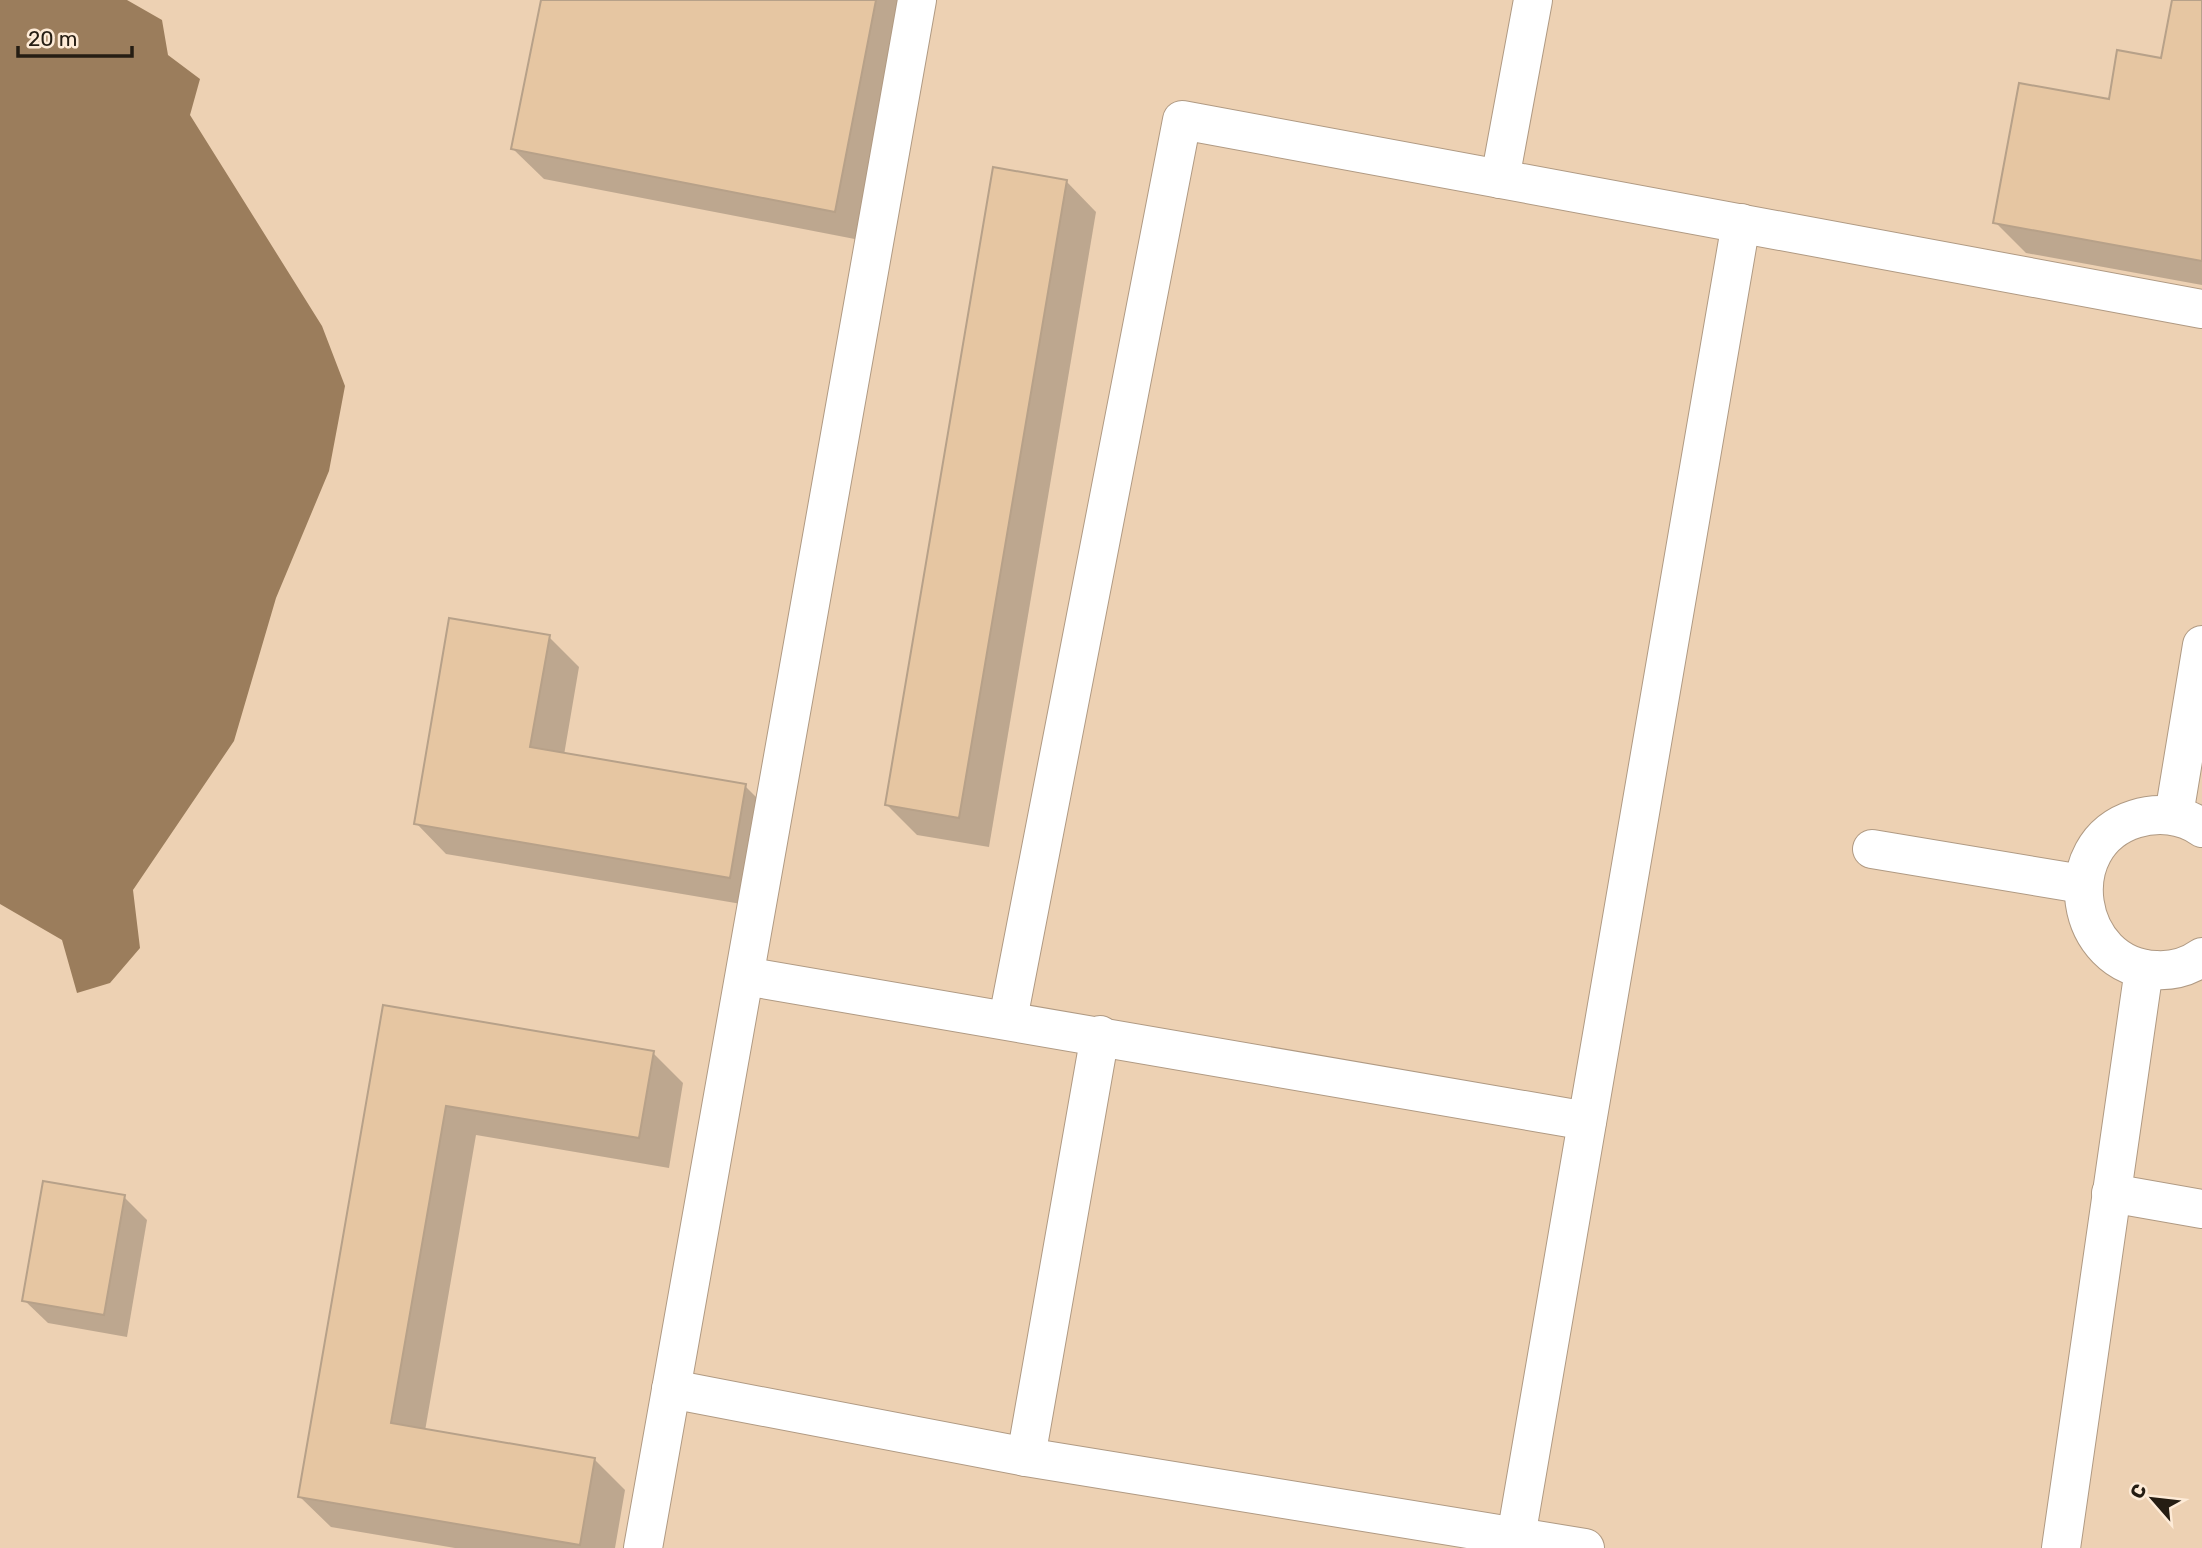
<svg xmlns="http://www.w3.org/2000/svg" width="2202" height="1548" viewBox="0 0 2202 1548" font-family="Rubik,sans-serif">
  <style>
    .built { fill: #edd1b3 }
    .water { fill: #9b7d5c }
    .shadow { fill: #0003 }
    .building { fill: #e6c6a2; stroke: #b7a189; stroke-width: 2 }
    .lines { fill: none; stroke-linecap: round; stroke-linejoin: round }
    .minor-casing { stroke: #b09a83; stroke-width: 40 }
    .minor { stroke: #fff; stroke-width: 38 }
  </style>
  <rect width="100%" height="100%" fill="#f4ddc4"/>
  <!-- built -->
  <rect class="built" x="0" y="0" width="2202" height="1548"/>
  <!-- water -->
  <path class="water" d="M0 0H127L162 20 168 55 200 79 190 115 322 326 345 386 329 471 276 598 234 741 133 890 140 948 110 983 77 993 62 940 0 904Z"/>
  <!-- shadow -->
  <g class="shadow">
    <path d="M542 0H912L865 241 544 179 513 149Z"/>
    <path d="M2174 0H2202V285L2026 253 1995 222 2110 101 2163 60Z"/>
    <path d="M1066 181 1096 212 989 847 917 835 887 805Z"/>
    <path d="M549 637 579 667 564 755 745 786 775 816 759 907 446 854 416 823Z"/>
    <path d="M384 1007 653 1053 683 1083 669 1168 476 1135 425 1431 595 1460 625 1490 615 1548H455L331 1527 300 1497Z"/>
    <path d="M124 1197 147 1220 127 1337 48 1323 24 1300Z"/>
  </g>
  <!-- building -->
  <g class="building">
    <path d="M541 0H876L835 212 511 149Z"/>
    <path d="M2172 0H2202V261L1993 223 2019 83 2109 99 2117 50 2161 58Z"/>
    <path d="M993 167 1067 180 959 818 885 805Z"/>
    <path d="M449 618 550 635 530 747 746 784 730 878 414 824Z"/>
    <path d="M383 1005 654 1051 639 1138 446 1106 391 1423 595 1458 580 1545 298 1497Z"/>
    <path d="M43 1181 125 1195 104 1315 22 1301Z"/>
  </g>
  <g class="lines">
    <!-- minor casing -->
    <g class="minor-casing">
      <g id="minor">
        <path d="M1500 179 1533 0"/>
        <path d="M2174 815 2202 645"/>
        <path d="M2202 828C2183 814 2157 812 2135 819 2055 844 2074 967 2156 970 2173 971 2188 967 2202 957"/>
        <path d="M1872 849 2082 884"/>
        <path d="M745 976 1587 1121"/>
        <path d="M1008 1019 1182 120 2202 309"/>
        <path d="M2111 1193 2202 1209"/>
        <path d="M671 1389 1026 1457 1585 1548"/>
        <path d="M1026 1457 1100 1035"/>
        <path d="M1516 1537 1741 223"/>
        <path d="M643 1548 917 0"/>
        <path d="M2061 1548 2144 969"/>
      </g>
    </g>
    <!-- minor -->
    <use href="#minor" class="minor"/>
  </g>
  <!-- north arrow -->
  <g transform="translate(2153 1499) rotate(298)" stroke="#feebd7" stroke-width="5" paint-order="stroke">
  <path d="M0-5L12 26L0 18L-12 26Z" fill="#251d13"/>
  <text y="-10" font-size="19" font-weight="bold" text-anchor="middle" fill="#251d13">С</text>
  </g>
  <!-- scale -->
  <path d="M18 46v10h114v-10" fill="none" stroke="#251d13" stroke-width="3.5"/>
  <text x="28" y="46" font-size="21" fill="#251d13" stroke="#feebd7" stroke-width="5" paint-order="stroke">20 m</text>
</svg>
